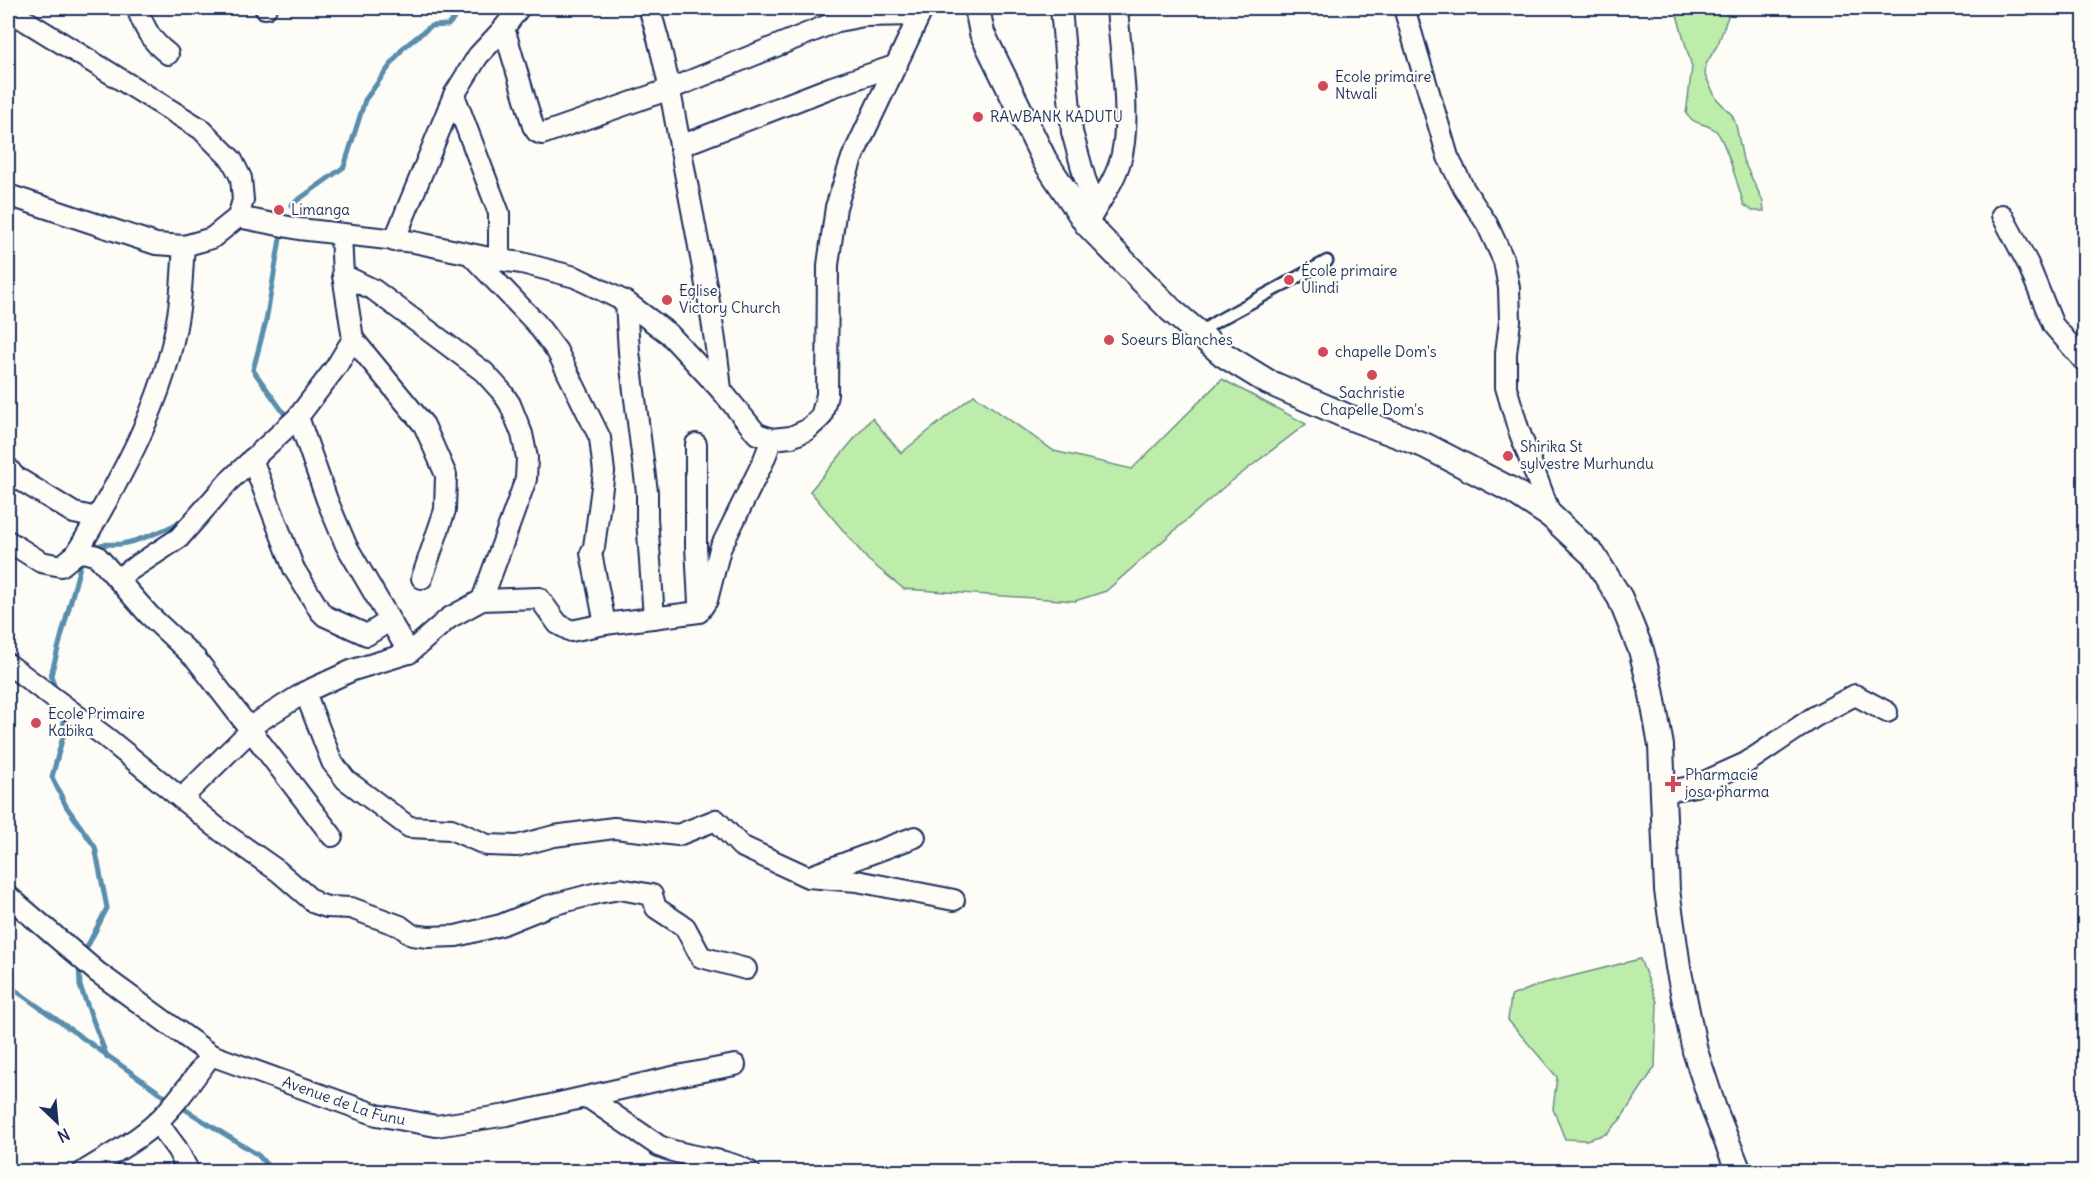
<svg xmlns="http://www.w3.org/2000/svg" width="2092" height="1179" viewBox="0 0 2092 1179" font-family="Delius,sans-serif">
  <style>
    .green { fill: #bdecab; stroke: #6c8e84; stroke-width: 1.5 }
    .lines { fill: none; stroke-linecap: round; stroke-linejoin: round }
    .stream { stroke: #588dad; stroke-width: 5 }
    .service-casing { stroke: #1b2f5e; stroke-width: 15 }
    .minor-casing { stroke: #1b2f5e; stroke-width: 24 }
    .tertiary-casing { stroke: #1b2f5e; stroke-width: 28 }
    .service { stroke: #fdfcf7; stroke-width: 10 }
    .minor { stroke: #fdfcf7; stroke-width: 20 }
    .tertiary { stroke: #fdfcf7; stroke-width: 24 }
    .poi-dot { fill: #d1495b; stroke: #fdfcf7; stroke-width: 2 }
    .labels { text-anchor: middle; stroke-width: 4.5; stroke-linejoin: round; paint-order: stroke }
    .poi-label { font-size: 15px; fill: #1b2f5e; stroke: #fdfcf7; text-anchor: start }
    .street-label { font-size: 15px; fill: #1b2f5e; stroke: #fdfcf7 }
  </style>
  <rect width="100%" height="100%" fill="#fdfcf7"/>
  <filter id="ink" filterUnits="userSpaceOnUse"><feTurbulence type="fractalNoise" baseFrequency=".0167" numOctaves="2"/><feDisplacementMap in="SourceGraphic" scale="12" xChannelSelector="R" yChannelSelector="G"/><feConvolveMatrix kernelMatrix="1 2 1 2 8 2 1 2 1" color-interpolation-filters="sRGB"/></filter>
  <g filter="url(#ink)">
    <!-- green -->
    <g class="green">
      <path d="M1675 8H1731L1718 44 1706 64 1705 75 1716 98 1732 115 1736 125 1743 160 1763 201 1764 211H1753L1744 205C1739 190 1725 137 1715 130 1704 122 1696 126 1686 114L1692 67Z"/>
      <path d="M1222 379 1306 424 1224 487 1106 591 1075 601 904 589 868 560 810 491 872 418 901 453 974 395 1054 451 1132 469Z"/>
      <path d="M1640 959 1657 1002 1655 1067 1620 1120 1606 1134 1586 1140 1565 1139 1553 1109 1557 1077 1508 1020 1511 996 1541 984Z"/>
    </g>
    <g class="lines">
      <!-- stream -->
      <g class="stream">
        <path d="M291 205 344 167 365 100 403 48 431 26 448 25 464 8"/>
        <path d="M280 239 266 321 253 370 286 416 281 420"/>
        <path d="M92 548C105 542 108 545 121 544 136 542 172 528 184 519"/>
        <path d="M56 692 51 675 82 559"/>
        <path d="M61 712 65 729 52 777 66 806 95 847 107 908 83 955"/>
        <path d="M79 963 80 986 107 1057"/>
        <path d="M8 985 170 1100"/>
        <path d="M178 1105 258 1155 273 1172"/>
      </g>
      <!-- service casing -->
      <g class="service-casing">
        <path id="service" d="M1199 333 1217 321 1327 261"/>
      </g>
      <!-- minor casing -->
      <g class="minor-casing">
        <g id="minor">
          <path d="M137 8C145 29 150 40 168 54"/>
          <path d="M265 8H266"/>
          <path d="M649 8C667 63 675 120 686 178 699 248 714 318 721 390"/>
          <path d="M1061 8 1072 132 1085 179 1096 207"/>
          <path d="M1404 8 1448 157 1464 189 1487 224 1504 261 1509 288 1510 321 1506 353V387L1518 428 1551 516"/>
          <path d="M8 10 201 129 232 160 241 178 243 200 238 217 212 238 184 246 156 244 8 195"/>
          <path d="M504 28 533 126 537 132 542 134 670 89 838 21 864 16 918 15"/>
          <path d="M680 146 832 87 897 65"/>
          <path d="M2002 215 2028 264 2053 325 2084 361"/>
          <path d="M238 217 299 229 414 242 499 260 522 263 575 277 626 302 669 334 721 390 757 434 772 439 791 437 807 430 821 417 827 395 828 265 836 207 852 158 923 8"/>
          <path d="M1087 224C1099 202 1117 179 1122 154 1131 113 1120 50 1117 8"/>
          <path d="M341 235 343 275 374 290 484 372 502 392 510 404 522 434 527 458 526 479 482 600"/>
          <path d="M394 241 454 95"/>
          <path d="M471 255 536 323 557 351 600 438 604 472 594 547 591 553 605 624"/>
          <path d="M499 260V213L454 95 478 56 504 28 519 8"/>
          <path d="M626 302 629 352 647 492V518L654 618"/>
          <path d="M353 339 424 425 446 475 445 510 422 578"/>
          <path d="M298 417 327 500 346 545 409 653"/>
          <path d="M696 444V546L699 603"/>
          <path d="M252 459 294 569 320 611 325 616 367 635 389 621"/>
          <path d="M8 468 14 476 74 513 97 518"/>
          <path d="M8 541 41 562 61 566 76 554 83 552 97 556 149 615 196 659 332 836"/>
          <path d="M76 554C120 480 165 401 178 315 182 292 182 269 184 246"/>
          <path d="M118 578 179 538 229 481 298 417 336 367 353 339 343 275"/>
          <path d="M8 664 107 738 221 831 278 871 315 903 327 907 351 908 400 926 412 935 428 937 456 936 501 925 548 906 597 893 620 889 652 895 656 908 685 927 701 957 746 969"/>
          <path d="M305 692 332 762 346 780 409 827 451 829 487 845 517 846 554 836 614 828 678 835 716 820 741 846 808 877 857 881 954 900"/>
          <path d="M1664 792 1695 786 1746 763 1814 717 1855 695 1887 712"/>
          <path d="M185 800 190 790 246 735 250 727 305 692 353 670 409 653 449 618 482 600 539 598 558 624 571 631 605 624 699 612 707 600 720 549 763 462 772 439"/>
          <path d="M813 875 915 837"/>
          <path id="s1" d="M8 896 97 972 211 1055 377 1115 436 1126 507 1115 677 1076 735 1065"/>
          <path d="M589 1098 659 1146C688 1159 722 1156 750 1172"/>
          <path d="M157 1122 177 1149 189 1172"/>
          <path d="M83 1172C108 1156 136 1142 158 1121 178 1102 194 1078 211 1055"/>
        </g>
      </g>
      <!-- tertiary casing -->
      <g class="tertiary-casing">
        <path id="tertiary" d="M977 8 982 33 1045 161 1087 224 1171 310 1224 355 1268 382 1346 416 1426 446 1513 491 1551 516 1593 555 1620 598 1641 650 1651 689 1661 746 1667 890 1678 967 1695 1051 1714 1109 1739 1172"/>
      </g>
      <!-- service -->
      <use href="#service" class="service"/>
      <!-- minor -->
      <use href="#minor" class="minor"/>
      <!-- tertiary -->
      <use href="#tertiary" class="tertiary"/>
    </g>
  </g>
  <!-- markers -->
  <g class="poi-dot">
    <circle cx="1323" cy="86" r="6"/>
    <circle cx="978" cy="117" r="6"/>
    <circle cx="279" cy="210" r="6"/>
    <circle cx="1289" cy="280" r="6"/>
    <circle cx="667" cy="300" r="6"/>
    <circle cx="1109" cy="340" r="6"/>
    <circle cx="1323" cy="352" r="6"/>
    <circle cx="1372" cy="375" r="6"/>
    <circle cx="1508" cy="456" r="6"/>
    <circle cx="36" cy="723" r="6"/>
    <path d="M1670 775h6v6h6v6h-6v6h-6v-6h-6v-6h6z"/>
  </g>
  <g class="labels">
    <!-- poi labels -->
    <g class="poi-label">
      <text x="1335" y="82">Ecole primaire<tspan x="1335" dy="17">Ntwali</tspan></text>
      <text x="990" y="122">RAWBANK KADUTU</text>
      <text x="291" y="215">Limanga</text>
      <text x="1301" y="276">École primaire<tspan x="1301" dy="17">Ulindi</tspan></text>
      <text x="679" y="296">Eglise<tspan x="679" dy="17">Victory Church</tspan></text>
      <text x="1121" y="345">Soeurs Blanches</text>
      <text x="1335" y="357">chapelle Dom's</text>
      <text x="1372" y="398" text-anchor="middle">Sachristie<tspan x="1372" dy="17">Chapelle Dom's</tspan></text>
      <text x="1520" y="452">Shirika St<tspan x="1520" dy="17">sylvestre Murhundu</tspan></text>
      <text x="48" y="719">Ecole Primaire<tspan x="48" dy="17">Kabika</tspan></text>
      <text x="1685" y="780">Pharmacie<tspan x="1685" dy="17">josa pharma</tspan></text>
    </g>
    <!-- street labels -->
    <g class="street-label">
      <text dy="5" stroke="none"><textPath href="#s1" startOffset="399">Avenue de La Funu</textPath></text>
    </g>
  </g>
  <!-- margin -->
  <rect width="2092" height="1179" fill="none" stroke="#fdfcf7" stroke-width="30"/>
  <rect x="15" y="15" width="2062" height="1149" fill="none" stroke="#1b2f5e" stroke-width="2" filter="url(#ink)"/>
  <!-- north arrow -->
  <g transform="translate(57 1122) rotate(154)" stroke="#fdfcf7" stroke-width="4.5" paint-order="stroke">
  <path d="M0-4.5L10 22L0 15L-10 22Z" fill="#1b2f5e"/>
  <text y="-9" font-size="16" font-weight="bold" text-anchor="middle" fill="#1b2f5e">N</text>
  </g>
</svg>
